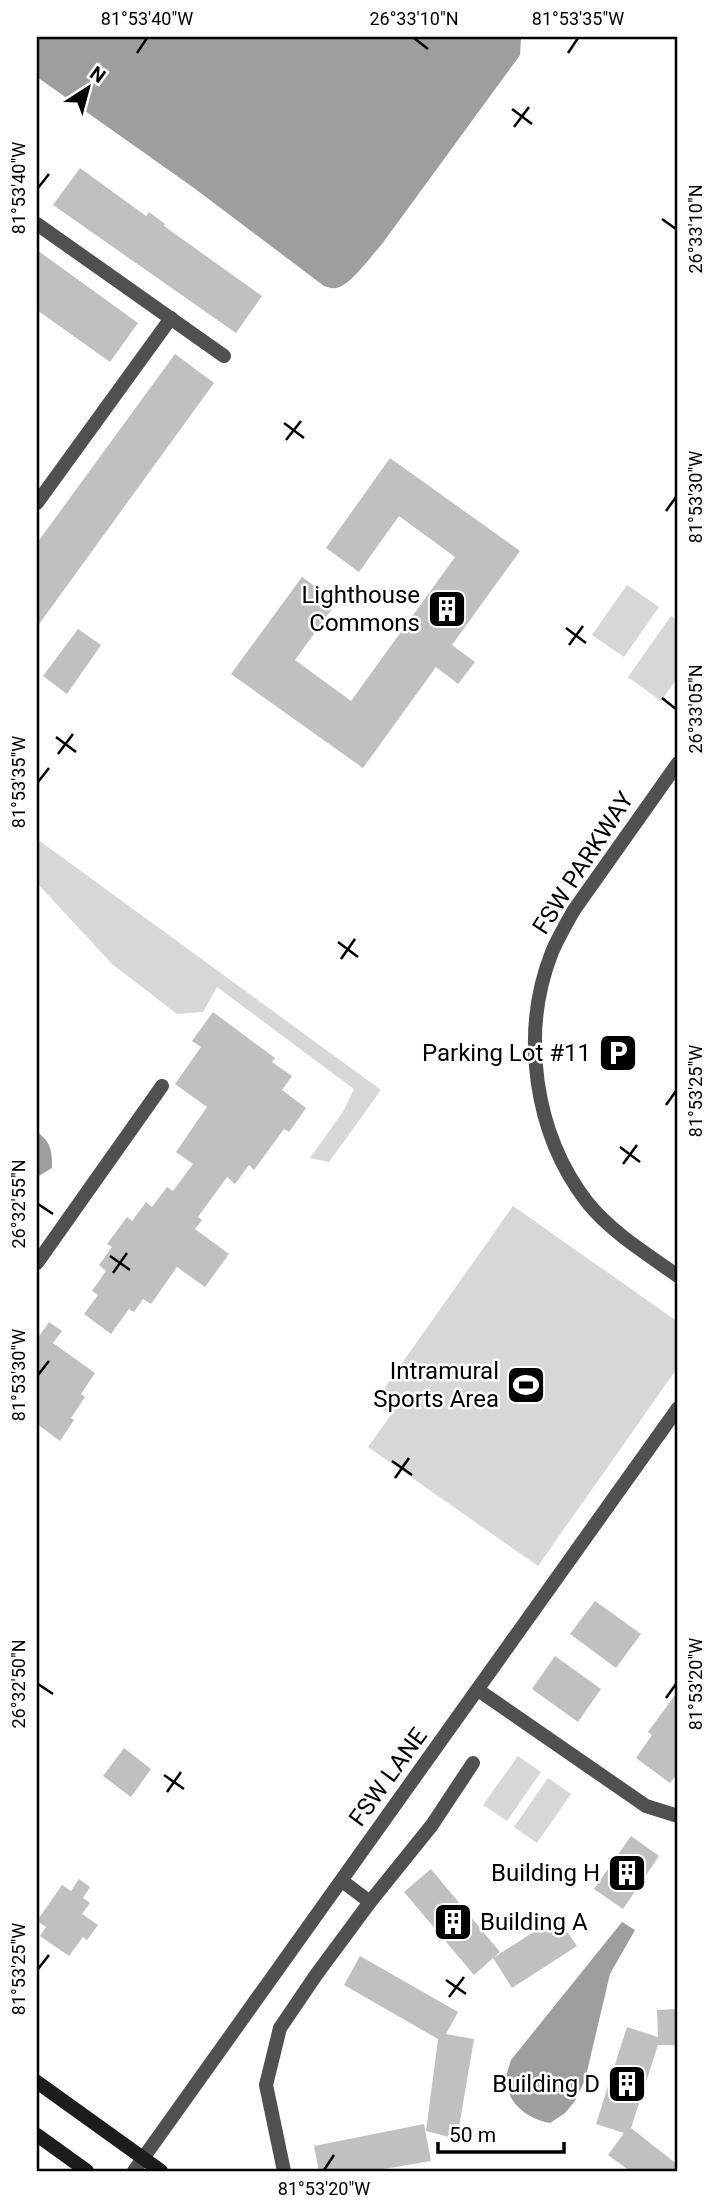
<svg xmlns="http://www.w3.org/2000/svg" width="715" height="2208" viewBox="0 0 715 2208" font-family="Roboto,sans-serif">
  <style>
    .green { fill: #d7d7d7 }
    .water { fill: #9e9e9e }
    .building { fill: #c0c0c0 }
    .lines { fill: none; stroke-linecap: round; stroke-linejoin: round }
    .street { stroke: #505050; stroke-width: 14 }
    .secondary { stroke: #1d1d1d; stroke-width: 14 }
    .ticks { fill: none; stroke: #000; stroke-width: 2.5 }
    .labels { text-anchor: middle; stroke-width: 5; stroke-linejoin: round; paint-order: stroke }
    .poi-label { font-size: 24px; fill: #000; stroke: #fff; text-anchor: end }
    .street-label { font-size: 24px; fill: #000; stroke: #fff }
    .neatline { fill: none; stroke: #000; stroke-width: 2.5 }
    .ticks-label { font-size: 18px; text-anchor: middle; fill: #000 }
  </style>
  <rect width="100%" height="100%" fill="#fff"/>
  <!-- green -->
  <g class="green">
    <path d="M627 585 659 607 624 657 592 635Z"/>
    <path d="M671 616 678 621V677L661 701 628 677Z"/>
    <path d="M37 839 381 1090 329 1162 310 1158 344 1110 354 1089 217 987 203 1012 177 1014 112 964 37 883Z"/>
    <path d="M513 1206 678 1322V1367L538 1566 368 1447 391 1415 374 1403Z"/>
    <path d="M518 1756 541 1772 507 1821 483 1805Z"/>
    <path d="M548 1778 571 1794 537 1843 514 1827Z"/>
  </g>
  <!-- water -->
  <g class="water">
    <path d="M37 37H521V38L520 55 382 244C372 255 350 286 336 288 332 289 328 287 324 286L194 188 37 77Z"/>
    <path d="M37 1132C51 1142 52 1151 52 1168L37 1177Z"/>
    <path d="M622 1922 635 1930 610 1974 585 2080 575 2101 565 2113 550 2123C529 2119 510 2106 506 2083 505 2076 509 2067 511 2060Z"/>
  </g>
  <!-- building -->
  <g class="building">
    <path d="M80 168 146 216 149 212 165 224 164 226 262 296 236 333 53 205Z"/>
    <path d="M37 250 138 323 110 362 37 310Z"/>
    <path d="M175 354 214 383 37 627V543Z"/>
    <path d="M390 458 520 551 452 645 475 662 458 684 436 667 363 768 231 674 302 577 337 602 295 660 351 701 455 557 399 516 359 572 326 548Z"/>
    <path d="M78 629 101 645 67 694 43 676Z"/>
    <path d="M213 1012 275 1058 272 1062 292 1076 282 1090 306 1108 289 1132 284 1129 254 1170 249 1165 235 1184 227 1177 198 1217 202 1220 195 1229 229 1254 205 1287 177 1267 151 1304 143 1299 134 1312 129 1309 111 1334 84 1314 98 1295 92 1291 106 1271 99 1265 112 1247 107 1244 127 1217 132 1221 146 1202 152 1207 167 1187 173 1191 193 1164 176 1152 207 1107 175 1084 201 1047 192 1041Z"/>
    <path d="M49 1322 62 1331 53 1343 95 1373 81 1394 85 1397 71 1418 74 1420 60 1441 37 1424V1339Z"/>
    <path d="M595 1601 641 1634 616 1668 570 1634Z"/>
    <path d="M555 1656 601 1689 578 1722 532 1689Z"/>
    <path d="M678 1691V1772L670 1783 636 1758 652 1735 648 1732Z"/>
    <path d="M124 1748 151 1769 131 1797 103 1776Z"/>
    <path d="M631 1836 659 1856 623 1909 594 1889Z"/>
    <path d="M431 1869 500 1952 493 1958 557 1917 577 1946 512 1988 493 1958 474 1975 404 1892Z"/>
    <path d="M79 1879 90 1887 83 1898 90 1903 82 1914 98 1925 87 1940 83 1937 69 1956 40 1936 46 1927 37 1921 62 1885 71 1891Z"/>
    <path d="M360 1956 458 2012 446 2034 474 2039 457 2139 426 2131 438 2039 344 1985Z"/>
    <path d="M678 2009V2045H658L631 2128 678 2165V2171H630L608 2155 624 2133 596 2124 627 2027 658 2037 657 2010Z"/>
    <path d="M424 2124 431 2161 372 2171H319L314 2146Z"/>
  </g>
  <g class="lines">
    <!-- street -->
    <g class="street">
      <path d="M37 224 224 356"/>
      <path d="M37 503 171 318"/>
      <path d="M678 763 574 910C566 924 558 938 552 952 520 1033 534 1133 587 1202 611 1232 647 1254 678 1276"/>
      <path d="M37 1263 162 1086"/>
      <path d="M478 1690 646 1806 678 1816"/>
      <path d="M342 1881 370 1902"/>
      <path d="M134 2171 678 1408"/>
      <path d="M284 2171 266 2085 280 2028 316 1975 370 1902 432 1825 473 1763"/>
    </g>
    <!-- secondary -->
    <g class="secondary">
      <path d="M37 2082 161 2171"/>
      <path d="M37 2135 87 2171"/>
    </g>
  </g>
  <!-- ticks -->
  <path class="ticks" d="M414 38 428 49M137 53 147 38M568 53 578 38M512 109 532 124M514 127 529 107M38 188 49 174M662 219 676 229M284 423 304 438M286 440 301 421M666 511 676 497M566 628 586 643M569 645 583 626M662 698 676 709M56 737 76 752M58 754 73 734M38 782 49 768M338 942 358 957M341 959 355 939M666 1105 676 1091M620 1147 640 1162M623 1164 637 1145M38 1204 53 1214M110 1256 130 1270M113 1273 127 1253M38 1375 49 1361M392 1461 412 1475M395 1478 409 1458M38 1684 53 1694M666 1698 676 1684M164 1775 184 1789M167 1792 181 1772M38 1969 49 1955M446 1980 466 1994M449 1997 464 1977M324 2170 334 2155"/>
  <!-- icons -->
  <defs>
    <g id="building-square" transform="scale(2.0125)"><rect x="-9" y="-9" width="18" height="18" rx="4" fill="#000" stroke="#fff"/><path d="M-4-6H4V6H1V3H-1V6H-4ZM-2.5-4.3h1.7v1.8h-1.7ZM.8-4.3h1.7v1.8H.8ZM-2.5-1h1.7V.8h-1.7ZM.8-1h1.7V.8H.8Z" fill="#fff"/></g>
    <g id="parking-square" transform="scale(2.0125)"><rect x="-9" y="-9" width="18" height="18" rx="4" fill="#000" stroke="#fff"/><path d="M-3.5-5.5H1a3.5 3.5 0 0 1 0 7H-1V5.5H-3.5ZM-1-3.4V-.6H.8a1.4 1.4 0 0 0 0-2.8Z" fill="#fff"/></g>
    <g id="stadium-square" transform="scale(2.0125)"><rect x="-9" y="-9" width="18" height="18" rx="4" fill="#000" stroke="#fff"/><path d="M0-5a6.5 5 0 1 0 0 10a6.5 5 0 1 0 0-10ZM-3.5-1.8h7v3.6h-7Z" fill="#fff"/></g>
  </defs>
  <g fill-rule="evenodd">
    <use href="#building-square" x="447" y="609"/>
    <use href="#parking-square" x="618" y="1053"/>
    <use href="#stadium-square" x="526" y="1385"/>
    <use href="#building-square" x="627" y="1873"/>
    <use href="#building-square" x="453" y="1922"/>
    <use href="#building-square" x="627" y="2084"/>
  </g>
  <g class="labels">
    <!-- poi labels -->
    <g class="poi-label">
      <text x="420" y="603">Lighthouse<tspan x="420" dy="28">Commons</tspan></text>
      <text x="591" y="1061">Parking Lot #11</text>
      <text x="499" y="1379">Intramural<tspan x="499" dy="28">Sports Area</tspan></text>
      <text x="600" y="1881">Building H</text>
      <text x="480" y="1930" text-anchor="start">Building A</text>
      <text x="600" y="2092">Building D</text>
    </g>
    <!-- street labels -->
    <g class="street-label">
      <text transform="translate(583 863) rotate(-57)" y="8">FSW PARKWAY</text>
      <text transform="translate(388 1777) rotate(-54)" y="8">FSW LANE</text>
    </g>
  </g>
  <!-- border -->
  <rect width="715" height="2208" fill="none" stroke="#ffffff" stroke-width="77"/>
  <!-- north arrow -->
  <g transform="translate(88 88) rotate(36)" stroke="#ffffff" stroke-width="5" paint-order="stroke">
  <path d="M0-5L12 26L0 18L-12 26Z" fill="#000000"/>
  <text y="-10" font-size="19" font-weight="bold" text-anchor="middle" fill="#000000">N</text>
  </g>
  <!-- scale -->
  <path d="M438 2142v10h126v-10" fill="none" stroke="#000000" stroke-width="3.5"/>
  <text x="449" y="2142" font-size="21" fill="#000000" stroke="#ffffff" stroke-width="5" paint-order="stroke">50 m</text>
  <rect x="38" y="38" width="638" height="2132" class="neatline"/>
  <g class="ticks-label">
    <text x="147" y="25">81°53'40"W</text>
    <text x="414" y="25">26°33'10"N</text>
    <text x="578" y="25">81°53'35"W</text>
    <text transform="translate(19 188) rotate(-90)" y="6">81°53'40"W</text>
    <text transform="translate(696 229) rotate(-90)" y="6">26°33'10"N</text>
    <text transform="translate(696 497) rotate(-90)" y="6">81°53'30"W</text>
    <text transform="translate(696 709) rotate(-90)" y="6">26°33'05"N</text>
    <text transform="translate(19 782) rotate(-90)" y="6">81°53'35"W</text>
    <text transform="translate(696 1091) rotate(-90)" y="6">81°53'25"W</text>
    <text transform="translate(19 1204) rotate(-90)" y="6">26°32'55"N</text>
    <text transform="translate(19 1375) rotate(-90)" y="6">81°53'30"W</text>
    <text transform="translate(19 1684) rotate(-90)" y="6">26°32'50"N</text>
    <text transform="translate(696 1684) rotate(-90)" y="6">81°53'20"W</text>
    <text transform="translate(19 1969) rotate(-90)" y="6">81°53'25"W</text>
    <text x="324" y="2195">81°53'20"W</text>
  </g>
</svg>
